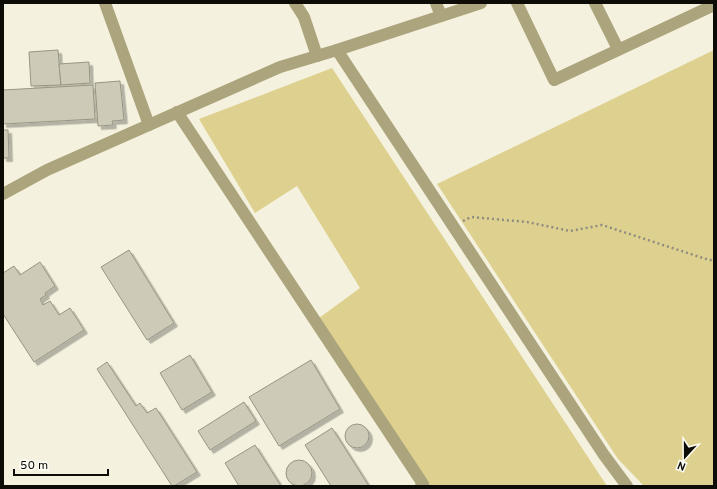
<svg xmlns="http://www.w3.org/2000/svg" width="717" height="489" viewBox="0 0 717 489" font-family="Overpass,sans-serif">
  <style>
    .green { fill: #ded190 }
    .building { fill: #cecab8; stroke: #989583; filter: url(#shadow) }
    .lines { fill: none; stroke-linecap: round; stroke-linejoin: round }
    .path { stroke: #8f8d80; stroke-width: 2.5; stroke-dasharray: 2 3; stroke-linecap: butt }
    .minor { stroke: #aca47c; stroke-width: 12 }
  </style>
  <defs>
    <filter id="shadow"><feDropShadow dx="3.5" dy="3.5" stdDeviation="0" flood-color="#0004"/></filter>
  </defs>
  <rect width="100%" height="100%" fill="#f4f1de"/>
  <!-- green -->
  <g class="green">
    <path d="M714 50V486H644L618 459 437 184Z"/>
    <path d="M332 68 607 486H420L319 318 360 288 297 186 255 213 199 119Z"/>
  </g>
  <!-- building -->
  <g class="building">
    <path d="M58 50 61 85 31 86 29 52Z"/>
    <path d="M89 62 90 83 61 85 59 64Z"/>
    <path d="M120 81 124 120 112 121 113 125 98 126 95 83Z"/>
    <path d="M93 85 95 119 3 124V90Z"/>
    <path d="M3 130H8L9 158H3Z"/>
    <path d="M129 250 174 323 147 340 101 267Z"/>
    <path d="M40 262 55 286 45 293 46 295 40 299 43 305 50 301 59 315 70 308 84 330 34 362 3 314V273L14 266 20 275Z"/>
    <path d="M190 355 212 392 182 410 160 373Z"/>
    <path d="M311 360 340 409 279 446 249 397Z"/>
    <path d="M107 362 136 406 140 403 147 413 156 408 197 472 174 486H172L97 369Z"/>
    <path d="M244 402 256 421 210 450 198 431Z"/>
    <circle cx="357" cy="436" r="12"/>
    <path d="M332 428 369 486H331L305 445Z"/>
    <path d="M255 445 281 486H239L225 463Z"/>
    <circle cx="299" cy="473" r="13"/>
  </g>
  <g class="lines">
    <!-- path -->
    <path class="path" d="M463 221 471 217 527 222 570 231 602 225 709 260H714"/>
    <!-- minor -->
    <g class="minor">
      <path d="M105 3 149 125"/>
      <path d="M295 3 304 17 317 56"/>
      <path d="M436 3 441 16"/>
      <path d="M517 3 554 80 714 5"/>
      <path d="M595 3 618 49"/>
      <path d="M337 50 604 455 627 486"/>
      <path d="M177 112 423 484 421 486"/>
      <path d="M3 194 47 170 280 67 337 50 481 3"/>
    </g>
  </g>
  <!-- border -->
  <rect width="717" height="489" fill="none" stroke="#0d0c06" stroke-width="8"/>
  <!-- north arrow -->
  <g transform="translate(685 457) rotate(201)" stroke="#fffef6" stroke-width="3" paint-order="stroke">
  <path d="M0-3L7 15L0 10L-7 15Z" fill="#0d0c06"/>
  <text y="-6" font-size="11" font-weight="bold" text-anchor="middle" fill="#0d0c06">N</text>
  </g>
  <!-- scale -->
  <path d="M14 469v6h94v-6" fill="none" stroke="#0d0c06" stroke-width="2"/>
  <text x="20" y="469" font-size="12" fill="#0d0c06" stroke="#fffef6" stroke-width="3" paint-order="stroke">50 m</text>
</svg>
